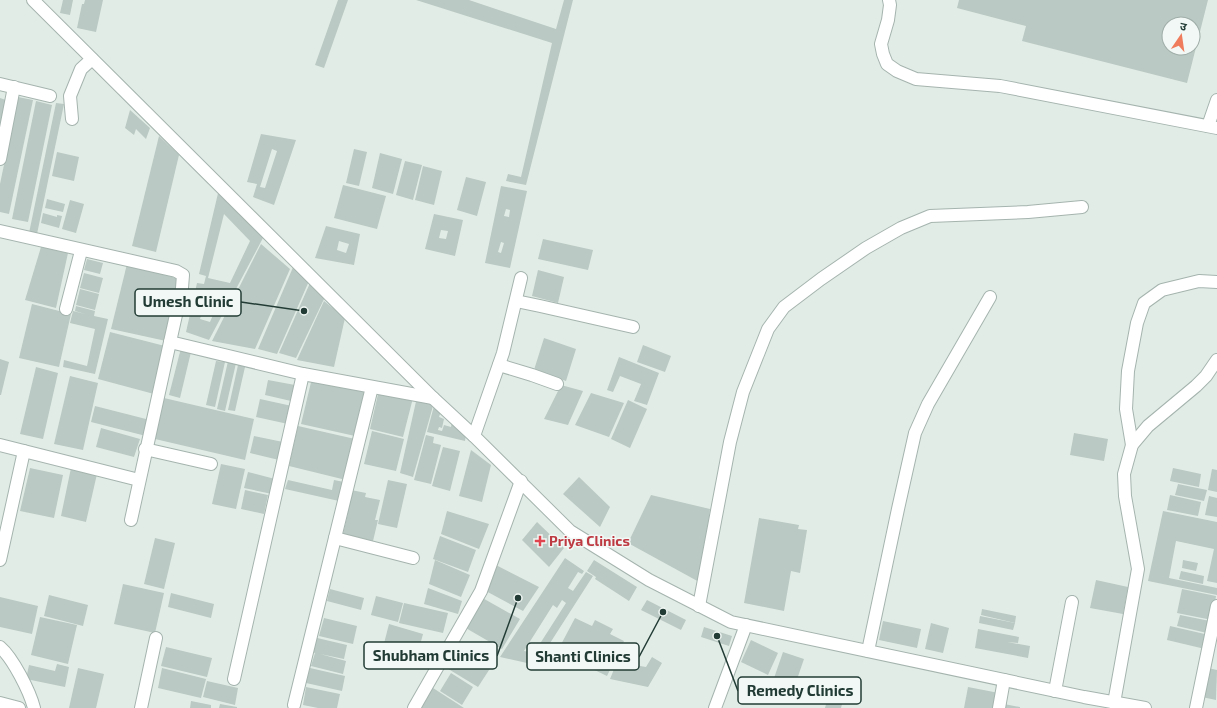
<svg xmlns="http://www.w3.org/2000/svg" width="1217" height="708" viewBox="0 0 1217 708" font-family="'Exo 2','Noto Sans Devanagari',sans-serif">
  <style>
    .building { fill: #bac9c3; fill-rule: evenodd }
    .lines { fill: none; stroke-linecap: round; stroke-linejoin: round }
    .minor-casing { stroke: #a5b4ae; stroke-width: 14 }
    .minor { stroke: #fff; stroke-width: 12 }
    .health-dot { fill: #e0444e; stroke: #f2f8f5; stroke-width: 1.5 }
    .labels { text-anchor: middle; stroke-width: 3; stroke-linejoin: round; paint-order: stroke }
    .health-label { font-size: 14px; font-weight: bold; fill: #be3a42; stroke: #f2f8f5; text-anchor: start }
    .leader { fill: none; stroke: #223c35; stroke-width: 1.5 }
    .callout-dot { fill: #223c35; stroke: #f2f8f5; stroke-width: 1.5 }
    .callout { fill: #f2f8f5; stroke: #223c35; stroke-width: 1.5 }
    .callout-label { font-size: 15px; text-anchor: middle; font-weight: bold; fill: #223c35 }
  </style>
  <rect width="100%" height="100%" fill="#e2ece7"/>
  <!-- building -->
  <g class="building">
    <path d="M63 0H73L70 15 60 13Z"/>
    <path d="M85 0H103L96 32 77 28 82 4H84Z"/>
    <path d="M338 0H348L324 68 315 65Z"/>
    <path d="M416 0H469L556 29 564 0H573L526 185 506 181 508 174 521 177 552 43Z"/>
    <path d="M959 0H1208L1187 83 1022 41 1026 26 957 8ZM1169 24H1193V48H1169Z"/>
    <path d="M18 97 33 100 9 214 0 212V184Z"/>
    <path d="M0 98 6 100 2 119 5 120 0 132Z"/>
    <path d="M36 101 52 105 28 222 12 219Z"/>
    <path d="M56 103 64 104 37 234 29 233Z"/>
    <path d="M130 110 150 128 146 139 136 129 134 135 125 128Z"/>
    <path d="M261 134 296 140 274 205 253 197 257 184 247 182ZM272 149 277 151 265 188 260 187Z"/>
    <path d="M159 136 179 155 156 252 132 246Z"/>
    <path d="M354 149 367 152 359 186 346 183Z"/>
    <path d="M57 152 79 157 74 181 52 176Z"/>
    <path d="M380 153 402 159 393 194 372 188Z"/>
    <path d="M405 161 422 165 413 200 396 195Z"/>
    <path d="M423 166 442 171 434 205 415 200Z"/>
    <path d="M466 177 486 182 477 216 457 210Z"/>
    <path d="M343 185 386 196 377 229 334 218Z"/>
    <path d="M501 186 527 191 510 268 485 263ZM506 209 510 210 509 217 504 216ZM501 242 504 243 501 253 498 252Z"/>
    <path d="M219 189 264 236 209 340 186 332 197 283 204 284 206 276 199 274ZM224 214 250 241 230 283 208 278ZM206 300 218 303 210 322 200 319Z"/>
    <path d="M47 199 65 204 63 212 45 208Z"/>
    <path d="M70 200 84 204 76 233 62 229Z"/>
    <path d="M43 213 57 217V215L62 216 59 228 41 223Z"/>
    <path d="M434 214 463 220 455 256 425 249ZM441 230 448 231 446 239 439 238Z"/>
    <path d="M326 226 360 234 354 265 315 258ZM339 241 349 244 346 253 337 250Z"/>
    <path d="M543 239 593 250 588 270 538 259Z"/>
    <path d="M261 244 290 269 255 349 212 341Z"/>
    <path d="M41 247 68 253 56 308 25 300Z"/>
    <path d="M87 259 103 263 100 274 84 270Z"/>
    <path d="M127 264 179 279 166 341 111 329Z"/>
    <path d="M294 265 309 281 277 354 258 349Z"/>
    <path d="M538 270 564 277 558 303 532 296Z"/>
    <path d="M84 273 103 278 99 293 80 288Z"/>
    <path d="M310 283 325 297 296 358 279 353Z"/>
    <path d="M80 289 99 294 95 310 76 305Z"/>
    <path d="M324 301 345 318 334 367 297 360Z"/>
    <path d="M32 304 71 314 59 367 19 358Z"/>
    <path d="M76 306 95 311 94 316 108 319 95 374 63 367 64 360 87 366 95 329 70 323 73 311 85 314 75 311Z"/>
    <path d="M110 332 165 346 154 394 98 379Z"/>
    <path d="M544 338 576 349 566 381 534 370Z"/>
    <path d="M643 345 671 356 665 372 637 362Z"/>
    <path d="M181 348 191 352 180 398 169 395Z"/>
    <path d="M229 357 237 359 225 411 217 409Z"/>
    <path d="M619 357 659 373 647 405 634 401 641 384 620 376 613 392 607 390Z"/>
    <path d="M0 359 9 362 1 395H0Z"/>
    <path d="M216 361 225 362 215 407 206 405Z"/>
    <path d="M238 365 245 367 235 411 228 410Z"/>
    <path d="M36 367 58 373 43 439 20 434Z"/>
    <path d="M70 376 98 383 83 450 54 444Z"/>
    <path d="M312 378 366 390 355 436 301 424Z"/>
    <path d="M268 380 295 385 291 401 265 395Z"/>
    <path d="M561 385 583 391 568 425 544 419Z"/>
    <path d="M379 390 413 398 403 437 370 429Z"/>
    <path d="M591 393 624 403 609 437 575 425Z"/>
    <path d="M417 397 433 406 413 477 400 473Z"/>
    <path d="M164 398 254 419 245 460 155 439Z"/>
    <path d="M260 399 292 406 288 424 256 417Z"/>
    <path d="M628 400 647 409 630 448 611 439Z"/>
    <path d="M95 406 150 420 146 436 91 422Z"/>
    <path d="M434 406 442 408 439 417 444 419 442 428 439 427 438 430 442 431 444 425 451 427 452 422 466 435 465 441 427 432Z"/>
    <path d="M298 426 355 439 346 480 289 466Z"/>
    <path d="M101 428 140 439 134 457 96 447Z"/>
    <path d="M372 431 404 439 396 471 364 464Z"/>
    <path d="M1074 433 1108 439 1104 461 1070 455Z"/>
    <path d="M426 435 434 437 433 443 441 445 431 484 414 480Z"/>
    <path d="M254 436 283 442 279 460 250 453Z"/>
    <path d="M443 447 460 451 450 491 432 486Z"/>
    <path d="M471 450 491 465 482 502 459 496Z"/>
    <path d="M221 464 245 469 236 509 212 504Z"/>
    <path d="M30 468 63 475 54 518 20 511Z"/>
    <path d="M71 468 97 474 86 522 61 516Z"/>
    <path d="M1173 468 1201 474 1199 487 1170 481Z"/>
    <path d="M1212 469 1217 470V492L1208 490Z"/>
    <path d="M248 472 275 479 272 494 244 488Z"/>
    <path d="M579 477 610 507 600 527 563 494Z"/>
    <path d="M288 480 332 490 334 480 344 482 339 501 285 489Z"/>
    <path d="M388 480 407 484 397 528 378 524Z"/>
    <path d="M1178 484 1207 490 1204 501 1175 495Z"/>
    <path d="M245 490 268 495 264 514 241 509Z"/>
    <path d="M351 490 366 493 365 497 380 500 375 520H378L373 541 343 534 348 513 346 512Z"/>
    <path d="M651 495 710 509 701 583 628 543Z"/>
    <path d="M1170 495 1201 502 1198 516 1167 510Z"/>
    <path d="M1209 496 1217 498V517L1205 515Z"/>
    <path d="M447 511 489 524 479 549 441 534Z"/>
    <path d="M1163 511 1217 522V583L1207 581 1214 549 1176 541 1169 578 1217 588V595L1148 581Z"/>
    <path d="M759 518 799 525 798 529 807 530 800 573 791 571 784 611 744 603Z"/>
    <path d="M537 522 564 548 549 567 522 540Z"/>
    <path d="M440 536 476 550 468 572 433 559Z"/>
    <path d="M155 538 175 543 164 589 144 584Z"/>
    <path d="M565 558 584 571 582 574 578 572 568 588 573 591 586 572 593 576 536 665 500 657ZM562 600 566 603 534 653 524 651 553 605 557 608Z"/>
    <path d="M435 560 470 575 461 597 429 584Z"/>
    <path d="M594 560 637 587 629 601 595 579 596 577 587 571Z"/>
    <path d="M1183 560 1198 563 1196 571 1182 568Z"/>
    <path d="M494 564 539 587 523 611 484 590Z"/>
    <path d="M1181 571 1204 576 1203 584 1179 579Z"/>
    <path d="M1096 580 1128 587 1123 614 1090 608Z"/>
    <path d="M123 584 164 593 155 633 114 624Z"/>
    <path d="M428 588 462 601 458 614 424 604Z"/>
    <path d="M330 589 364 598 361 610 327 601Z"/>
    <path d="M1182 589 1216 596 1212 620 1177 613Z"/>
    <path d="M171 593 214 604 211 618 168 607Z"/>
    <path d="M49 595 88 605 83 626 44 616Z"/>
    <path d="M376 596 403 603 398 622 371 615Z"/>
    <path d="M479 596 520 619 502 649 464 627Z"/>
    <path d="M0 597 38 606 32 634 0 627Z"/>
    <path d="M647 600 686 620 681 630 641 610Z"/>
    <path d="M404 603 448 613 443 633 399 623Z"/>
    <path d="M982 609 1016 616 1015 623 981 615Z"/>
    <path d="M1180 615 1210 621 1207 633 1177 626Z"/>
    <path d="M980 616 1015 623 1013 630 979 623Z"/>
    <path d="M40 617 77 625 68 664 31 655Z"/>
    <path d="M324 618 357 626 353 644 319 636Z"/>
    <path d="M575 618 592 626 595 620 613 629 610 634 624 641 607 676 557 652Z"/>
    <path d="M883 621 921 629 917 648 879 640Z"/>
    <path d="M931 623 949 628 943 653 925 649Z"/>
    <path d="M389 624 423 634 415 664 381 655Z"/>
    <path d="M1170 626 1209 635 1205 649 1167 640Z"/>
    <path d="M704 627 732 636 729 646 701 637Z"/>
    <path d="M978 629 1019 637 1018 643 1007 642 1030 646 1028 658 975 648Z"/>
    <path d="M313 637 347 645 344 659 320 654 346 661 343 674 311 666 315 653 310 651Z"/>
    <path d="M751 640 778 653 768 675 741 662Z"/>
    <path d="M458 646 491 667 478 687 445 667Z"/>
    <path d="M166 647 212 658 207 677 161 666Z"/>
    <path d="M783 652 804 659 794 688 773 681Z"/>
    <path d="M652 657 662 663 648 687 610 679 617 662 646 667Z"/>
    <path d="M57 664 69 667 65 687 26 679 29 665 55 671Z"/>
    <path d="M78 668 104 674 96 708H69Z"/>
    <path d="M162 668 206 679 201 698 158 688Z"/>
    <path d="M310 668 345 676 342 691 306 683Z"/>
    <path d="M1208 668 1217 670 1216 700 1202 697Z"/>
    <path d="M451 673 473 687 462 705 440 691Z"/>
    <path d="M833 679 848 683 841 708H825Z"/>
    <path d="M207 681 238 688 235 705 203 697Z"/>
    <path d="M306 687 340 694 337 708H318L303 705Z"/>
    <path d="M968 687 999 693 996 708H964Z"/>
    <path d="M433 688 464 708H419Z"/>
    <path d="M191 701 211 705V708H190Z"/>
    <path d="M220 704 237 707V708H219Z"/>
    <path d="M1004 704 1020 707V708H1004Z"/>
  </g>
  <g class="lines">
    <!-- minor casing -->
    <g class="minor-casing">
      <g id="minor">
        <path d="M33 0 433 398 474 436 570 531 649 580 731 622 1084 697 1145 708"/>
        <path d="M889 0 890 5 888 20 881 44 883 54 887 64 897 71 916 79 1000 86 1217 128"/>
        <path d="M0 84 50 96"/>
        <path d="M72 119 70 96 81 69 92 59"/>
        <path d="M1208 126 1217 100"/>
        <path d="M0 159 14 87"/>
        <path d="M0 231 176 271 183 275 182 288 170 342 303 374 433 398"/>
        <path d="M516 301 540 306 633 327"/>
        <path d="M66 309 81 251"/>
        <path d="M499 365 532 375 557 384"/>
        <path d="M474 436 503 353 521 278"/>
        <path d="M0 445 139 480"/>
        <path d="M1132 445 1126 409 1128 371 1137 323 1144 303 1162 290 1199 281 1217 282"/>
        <path d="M145 449 211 464"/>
        <path d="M131 520 170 342"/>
        <path d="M335 538 413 558"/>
        <path d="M0 560 24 451"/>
        <path d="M699 606 730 442 743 392 768 329 784 307 821 279 866 248 901 228 930 216 1028 212 1082 207"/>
        <path d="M0 647C13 658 30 692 34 708"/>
        <path d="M868 651 898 509 915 433 928 404 990 297"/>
        <path d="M234 679 303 374"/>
        <path d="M1055 691 1072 602"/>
        <path d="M0 703 19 708"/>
        <path d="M1114 703 1138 569 1125 496 1124 474 1132 445 1148 426 1196 386 1206 376 1217 360"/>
        <path d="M294 705 372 387"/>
        <path d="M141 708 156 638"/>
        <path d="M414 708 481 591 521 481"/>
        <path d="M715 708 746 625"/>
        <path d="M999 708 1004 680"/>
        <path d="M1196 708 1217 606"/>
      </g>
    </g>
    <!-- minor -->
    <use href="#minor" class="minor"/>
  </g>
  <!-- markers -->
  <path class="health-dot" d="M538 535h4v4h4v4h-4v4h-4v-4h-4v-4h4z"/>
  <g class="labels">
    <!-- health labels -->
    <g class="health-label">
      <text x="549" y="546">Priya Clinics</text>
    </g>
  </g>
  <!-- callouts -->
  <path class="leader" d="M304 311L241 302M518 598L497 656M663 612L639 657M717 636L738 691"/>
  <g class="callout-dot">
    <circle cx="304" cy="311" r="4"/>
    <circle cx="518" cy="598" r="4"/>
    <circle cx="663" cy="612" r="4"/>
    <circle cx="717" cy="636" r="4"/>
  </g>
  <g class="callout">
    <rect x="135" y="289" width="106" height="27" rx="4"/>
    <rect x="364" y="642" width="133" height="27" rx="4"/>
    <rect x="527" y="643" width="112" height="27" rx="4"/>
    <rect x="738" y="677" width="123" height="27" rx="4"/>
  </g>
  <g class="callout-label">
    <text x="188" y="307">Umesh Clinic</text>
    <text x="431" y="661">Shubham Clinics</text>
    <text x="583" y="662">Shanti Clinics</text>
    <text x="800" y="696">Remedy Clinics</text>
  </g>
  <!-- north arrow -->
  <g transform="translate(1181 36) rotate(13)"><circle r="19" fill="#f2f8f5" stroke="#9fada8"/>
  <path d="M0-3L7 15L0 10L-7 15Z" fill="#ef7c5d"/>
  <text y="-6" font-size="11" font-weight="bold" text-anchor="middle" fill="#223c35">उ</text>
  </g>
</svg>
